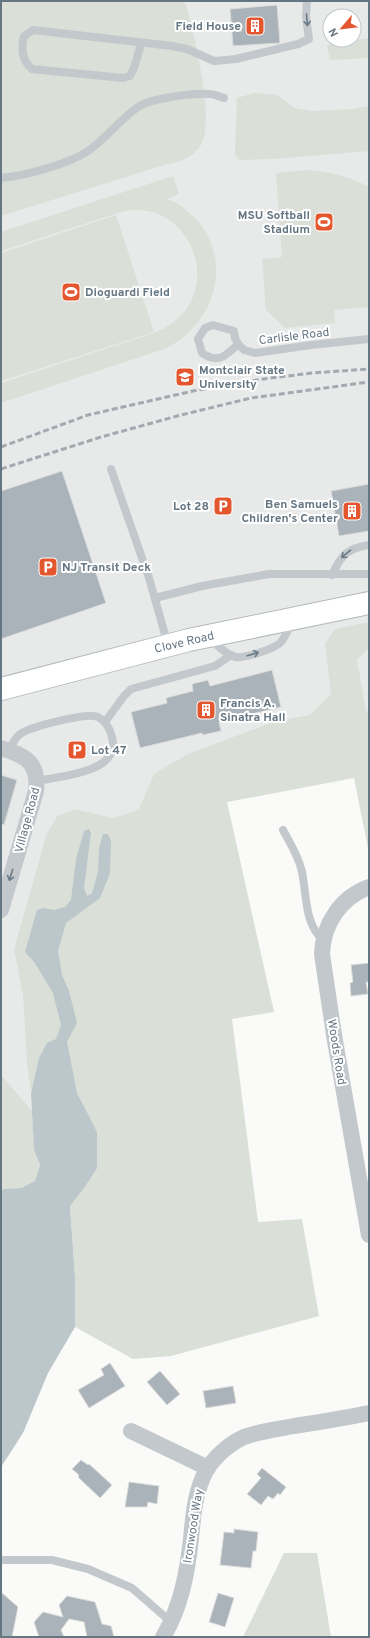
<svg xmlns="http://www.w3.org/2000/svg" width="370" height="1638" viewBox="0 0 370 1638" font-family="Overpass,sans-serif">
  <style>
    .built { fill: #e8e9e9; fill-rule: evenodd }
    .green { fill: #dadfd7 }
    .water { fill: #bbc7cb }
    .building { fill: #aab3b9; stroke: #dcdcda }
    .lines { fill: none; stroke-linecap: round; stroke-linejoin: round }
    .secondary-casing { stroke: #b3babf; stroke-width: 24 }
    .lane { stroke: #c3c8cc; stroke-width: 8 }
    .street { stroke: #c3c8cc; stroke-width: 16 }
    .secondary { stroke: #fff; stroke-width: 22 }
    .rail { stroke: #a2aab0; stroke-width: 3; stroke-dasharray: 6 3; stroke-linecap: butt }
    .oneway { stroke: #6a7a87 }
    .labels { text-anchor: middle; stroke-width: 4; stroke-linejoin: round; paint-order: stroke }
    .poi-label { font-size: 12px; font-weight: bold; fill: #657683; stroke: #fff; text-anchor: start }
    .street-label { font-size: 12px; fill: #657683; stroke: #fff }
  </style>
  <rect width="100%" height="100%" fill="#fafaf8"/>
  <!-- built -->
  <path class="built" d="M1 1H369V731L154 774 140 809 114 818 75 809 14 950 23 997 27 1065 31 1094 34 1150 40 1165 1 1193ZM330 16H354V40H330Z"/>
  <!-- green -->
  <g class="green">
    <path d="M1 1H184L187 7C193 34 218 127 199 148 187 161 177 162 161 166L1 216Z"/>
    <path d="M369 38V58L330 60 327 45Z"/>
    <path d="M254 93 277 95 294 108 312 111 353 109 369 106V151L273 159 239 160 235 154 237 98Z"/>
    <path d="M307 170C330 172 349 176 369 187V307L334 310 335 323 285 328 266 310 262 259 282 257 276 173Z"/>
    <path d="M173 176 179 194 167 199C179 203 188 211 197 220 234 262 214 327 164 349L1 403V383L154 333C233 302 193 194 121 212L1 251V232Z"/>
    <path d="M116 215 154 332 1 381V253Z"/>
    <path d="M369 622V648L357 660 366 711 369 714V853L354 778 227 802 274 1012 232 1019 258 1222 302 1219 319 1316 171 1356 133 1359 75 1327V1277L70 1205 84 1188 31 1094 27 1065 23 997 14 950 46 836 57 816 75 809 114 818 139 809 154 774 188 754 273 722 310 715 331 694 325 644 335 629Z"/>
    <path d="M1 1075 32 1111 34 1150 40 1165 35 1181 21 1188 3 1189H1Z"/>
    <path d="M284 1553H317L331 1637H243Z"/>
  </g>
  <!-- water -->
  <path class="water" d="M89 829 91 833 84 888 87 896 92 893 98 872 99 849 103 834H108L111 841 110 873 100 898 66 923 58 951 62 975 69 991 77 1023 67 1042 77 1093 97 1132V1168L84 1188 70 1206 75 1277V1327L48 1373 23 1433 1 1467V1193L3 1189 21 1188 35 1181 40 1165 34 1150 31 1094 39 1058 47 1043 56 1039 61 1025 53 993 35 963 25 952 37 910 44 908 54 910 65 907 71 900 76 859 84 831Z"/>
  <!-- building -->
  <g class="building">
    <path d="M277 5 280 43 233 46 230 9Z"/>
    <path d="M62 471 106 603 1 639V491Z"/>
    <path d="M369 484V531L339 536 331 491Z"/>
    <path d="M272 670 281 707 219 722 221 731 203 735 202 733 140 748 131 712 167 703 166 698 193 691 192 684 208 680 210 686Z"/>
    <path d="M1 775 17 780 4 825 1 824Z"/>
    <path d="M369 963V982H366L368 994 351 996 350 983 353 982 351 965Z"/>
    <path d="M110 1363 125 1386 89 1408 78 1390 104 1375 101 1369Z"/>
    <path d="M160 1371 180 1394 167 1405 147 1382Z"/>
    <path d="M233 1386 236 1403 206 1408 203 1391Z"/>
    <path d="M81 1460 88 1465 89 1464 112 1485 100 1498 78 1477 79 1475 72 1469Z"/>
    <path d="M262 1468 286 1487 280 1495 278 1493 273 1499 268 1496 261 1505 247 1494 261 1478 257 1474Z"/>
    <path d="M129 1482 159 1486 157 1504 148 1502 147 1507H125Z"/>
    <path d="M234 1529 258 1532 256 1551H253L251 1568 220 1565 224 1532 234 1533Z"/>
    <path d="M1 1592 18 1607 12 1637H1Z"/>
    <path d="M218 1593 234 1598 225 1627 209 1622Z"/>
    <path d="M67 1596 95 1602 102 1624 111 1626 114 1637H87L84 1622 69 1619 61 1630 64 1637H39L34 1622 43 1612 63 1617 59 1605Z"/>
  </g>
  <g class="lines">
    <!-- secondary casing -->
    <g class="secondary-casing">
      <path id="secondary" d="M1 689 189 640 369 603"/>
    </g>
    <!-- lane -->
    <g class="lane">
      <path d="M141 44 134 68 130 76 123 78 32 69C22 60 21 50 24 36L33 30 172 46 187 49 214 61 226 60 236 59 298 44 309 39 306 17 307 1"/>
      <path d="M1 178C24 176 69 164 88 151 106 139 120 119 138 107 152 98 193 93 210 94 214 94 220 97 224 98"/>
      <path d="M238 344C226 356 218 364 202 353L198 339 205 328 213 325 234 331 235 338 238 344 244 350 255 353 311 345 369 339"/>
      <path d="M111 469 149 578 168 645"/>
      <path d="M332 575C341 555 348 548 369 545"/>
      <path d="M155 598 202 586 269 574H369"/>
      <path d="M210 638C217 645 225 654 235 657 243 659 274 649 280 643 286 637 288 629 292 621"/>
      <path d="M105 722 124 696 131 689 215 666 231 655"/>
      <path d="M9 751C12 746 14 739 19 735 28 727 87 712 98 717 106 721 110 729 112 737 121 773 61 776 37 781"/>
      <path d="M283 830C290 843 299 857 302 872 307 896 304 924 324 941"/>
      <path d="M1 1560H52L88 1569 132 1588 171 1622"/>
    </g>
    <!-- street -->
    <g class="street">
      <path d="M1 748C26 756 39 762 36 791L1 910"/>
      <path d="M369 887C341 897 323 924 322 954L334 1035 369 1235"/>
      <path d="M131 1431 208 1468"/>
      <path d="M163 1637C181 1607 187 1574 191 1539 193 1517 195 1491 206 1471 214 1457 229 1444 244 1437 260 1431 278 1429 294 1426 319 1422 344 1418 369 1413"/>
    </g>
    <!-- secondary -->
    <use href="#secondary" class="secondary"/>
    <!-- rail -->
    <g class="rail">
      <path d="M1 447 88 415 193 391 263 379 312 373 369 369"/>
      <path d="M1 469 101 437 181 415 251 398 369 382"/>
    </g>
  </g>
  <!-- one-way arrows -->
  <defs><path id="oneway-shaft" d="M-6 0H5M1.5-3L5.5 0L1.5 3" fill="none" stroke-width="1.6" stroke-linecap="round" stroke-linejoin="round"/></defs>
  <g class="oneway">
    <use href="#oneway-shaft" transform="translate(307 20) rotate(85)"/>
    <use href="#oneway-shaft" transform="translate(346 554) rotate(140)"/>
    <use href="#oneway-shaft" transform="translate(253 654) rotate(-17)"/>
    <use href="#oneway-shaft" transform="translate(11 875) rotate(107)"/>
  </g>
  <!-- icons -->
  <defs>
    <g id="building-square" transform="scale(1)"><rect x="-9" y="-9" width="18" height="18" rx="4" fill="#e4572e" stroke="#fff"/><path d="M-4-6H4V6H1V3H-1V6H-4ZM-2.5-4.3h1.7v1.8h-1.7ZM.8-4.3h1.7v1.8H.8ZM-2.5-1h1.7V.8h-1.7ZM.8-1h1.7V.8H.8Z" fill="#fff"/></g>
    <g id="stadium-square" transform="scale(1)"><rect x="-9" y="-9" width="18" height="18" rx="4" fill="#e4572e" stroke="#fff"/><path d="M0-5a6.5 5 0 1 0 0 10a6.5 5 0 1 0 0-10ZM-3.5-1.8h7v3.6h-7Z" fill="#fff"/></g>
    <g id="university-square" transform="scale(1)"><rect x="-9" y="-9" width="18" height="18" rx="4" fill="#e4572e" stroke="#fff"/><path d="M0-5L7-2L0 1L-7-2ZM-4 1L0 2.5L4 1V4Q0 6-4 4Z" fill="#fff"/></g>
    <g id="parking-square" transform="scale(1)"><rect x="-9" y="-9" width="18" height="18" rx="4" fill="#e4572e" stroke="#fff"/><path d="M-3.5-5.5H1a3.5 3.5 0 0 1 0 7H-1V5.5H-3.5ZM-1-3.4V-.6H.8a1.4 1.4 0 0 0 0-2.8Z" fill="#fff"/></g>
  </defs>
  <g fill-rule="evenodd">
    <use href="#building-square" x="255" y="26"/>
    <use href="#stadium-square" x="324" y="222"/>
    <use href="#stadium-square" x="71" y="292"/>
    <use href="#university-square" x="185" y="377"/>
    <use href="#parking-square" x="223" y="506"/>
    <use href="#building-square" x="352" y="511"/>
    <use href="#parking-square" x="48" y="567"/>
    <use href="#building-square" x="206" y="710"/>
    <use href="#parking-square" x="77" y="750"/>
  </g>
  <g class="labels">
    <!-- poi labels -->
    <g class="poi-label">
      <text x="241" y="30" text-anchor="end">Field House</text>
      <text x="310" y="219" text-anchor="end">MSU Softball<tspan x="310" dy="14">Stadium</tspan></text>
      <text x="85" y="296">Dioguardi Field</text>
      <text x="199" y="374">Montclair State<tspan x="199" dy="14">University</tspan></text>
      <text x="338" y="508" text-anchor="end">Ben Samuels<tspan x="338" dy="14">Children's Center</tspan></text>
      <text x="209" y="510" text-anchor="end">Lot 28</text>
      <text x="62" y="571">NJ Transit Deck</text>
      <text x="220" y="707">Francis A.<tspan x="220" dy="14">Sinatra Hall</tspan></text>
      <text x="91" y="754">Lot 47</text>
    </g>
    <!-- street labels -->
    <g class="street-label">
      <text transform="translate(294 336) rotate(-7)" y="4">Carlisle Road</text>
      <text transform="translate(184 642) rotate(-13)" y="4">Clove Road</text>
      <text transform="translate(27 820) rotate(-75)" y="4">Village Road</text>
      <text transform="translate(337 1052) rotate(81)" y="4">Woods Road</text>
      <text transform="translate(193 1526) rotate(-81)" y="4">Ironwood Way</text>
    </g>
  </g>
  <!-- border -->
  <rect width="370" height="1638" fill="none" stroke="#657683" stroke-width="4"/>
  <!-- north arrow -->
  <g transform="translate(342 28) rotate(242)"><circle r="19" fill="#ffffff" stroke="#c1c8cd"/>
  <path d="M0-3L7 15L0 10L-7 15Z" fill="#e4572e"/>
  <text y="-6" font-size="11" font-weight="bold" text-anchor="middle" fill="#657683">N</text>
  </g>
</svg>
